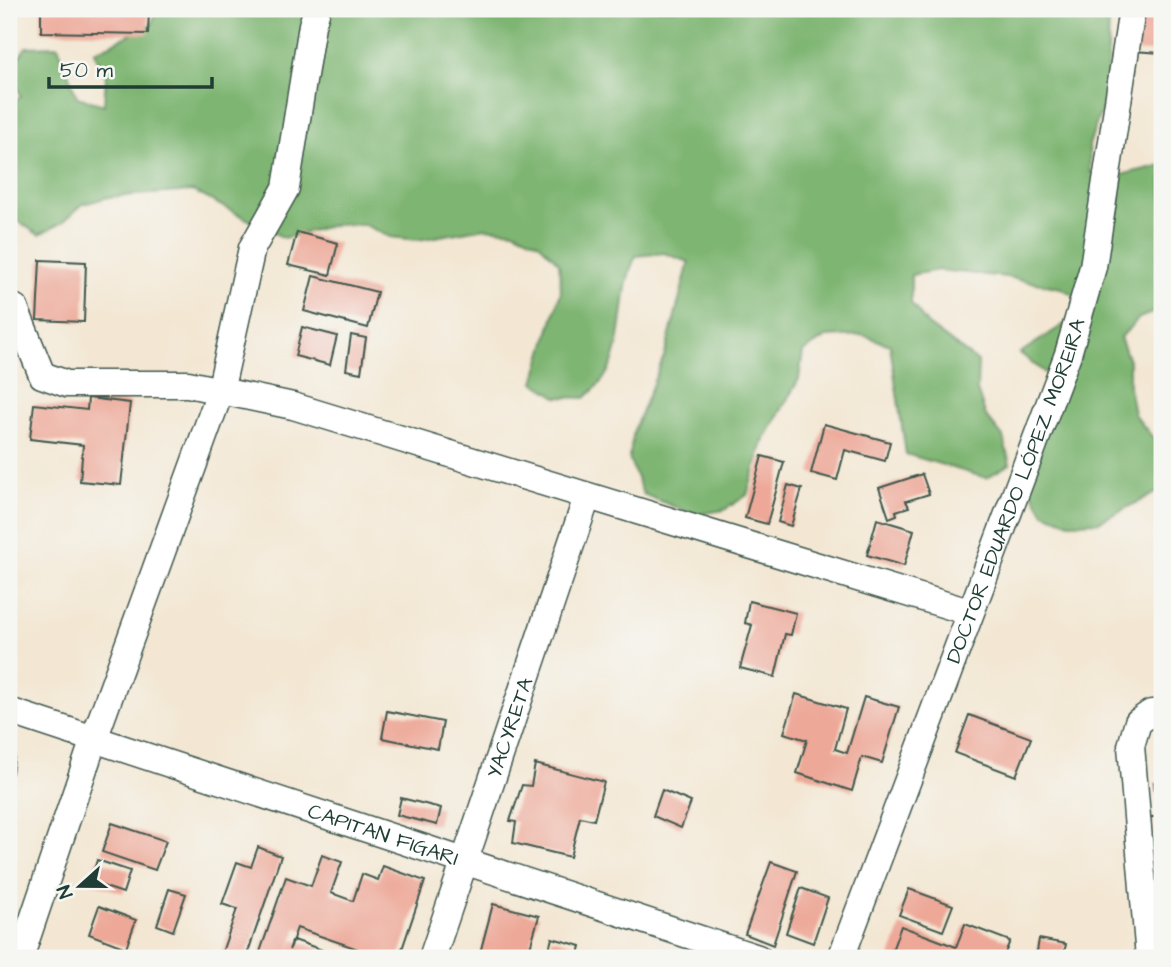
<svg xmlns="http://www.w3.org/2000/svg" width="1171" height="967" viewBox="0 0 1171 967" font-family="'Architects Daughter',sans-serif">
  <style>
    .forest { fill: #7eb572; stroke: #4e7953; stroke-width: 2 }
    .building { fill: #eda898 }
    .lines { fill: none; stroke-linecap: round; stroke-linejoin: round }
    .minor-casing { stroke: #3f564c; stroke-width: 29 }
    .minor { stroke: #fff; stroke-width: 26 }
    .labels { text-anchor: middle; stroke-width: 7; stroke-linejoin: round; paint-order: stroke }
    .street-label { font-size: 21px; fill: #1f3d34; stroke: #f6f6f2 }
  </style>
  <rect width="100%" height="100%" fill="#f6f6f2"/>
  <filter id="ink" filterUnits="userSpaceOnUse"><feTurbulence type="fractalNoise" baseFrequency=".0143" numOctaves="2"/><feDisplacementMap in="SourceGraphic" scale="14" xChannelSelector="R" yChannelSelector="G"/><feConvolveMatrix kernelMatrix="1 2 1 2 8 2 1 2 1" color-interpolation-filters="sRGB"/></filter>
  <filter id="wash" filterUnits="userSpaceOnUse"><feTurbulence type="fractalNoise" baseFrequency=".00686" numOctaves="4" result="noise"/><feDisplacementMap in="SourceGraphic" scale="28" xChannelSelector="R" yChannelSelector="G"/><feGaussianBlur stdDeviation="1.57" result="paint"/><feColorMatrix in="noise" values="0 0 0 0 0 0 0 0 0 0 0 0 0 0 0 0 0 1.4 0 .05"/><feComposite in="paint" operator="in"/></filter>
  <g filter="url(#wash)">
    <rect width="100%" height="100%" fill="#f3e7d3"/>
    <!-- forest -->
    <path class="forest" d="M156 9H1107L1109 11 1107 93 1089 145 1090 172 1117 176 1162 165V309L1139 318 1120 338 1129 360V387L1134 414 1162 449V490L1098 522 1070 523 1044 513 1030 489 1053 379 1020 353 1066 323 1082 300 1061 288 1007 277 938 270 911 275V303L928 325 978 362 977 390 986 416 1003 437 1010 464 986 478 906 454 890 345 863 335 826 337 803 352 799 379 763 442 747 495 724 510 694 515 643 494 629 458 634 430 665 354 689 262 664 253 636 256C617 293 628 343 604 378 599 386 591 392 585 398L557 397 534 382 561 291 559 263 539 243 514 231 485 228 418 240 390 237 365 225 337 224 284 238 193 191 109 197 83 204 63 222 39 235 9 215V168L14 164 13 137 9 134V107L21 96 10 71 26 47 58 46 77 97 104 105 106 77 94 52 152 24Z"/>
    <g id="blocks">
      <!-- building -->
      <g class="building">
        <path d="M41 9H149L148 34 41 32Z"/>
        <path d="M1136 9H1162V53L1133 51Z"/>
        <path d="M297 232 338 243 330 275 288 265Z"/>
        <path d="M40 260 86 262 84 322 37 320Z"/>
        <path d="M313 276 377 292 368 328 304 311Z"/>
        <path d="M302 327 337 336 330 365 295 356Z"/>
        <path d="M351 335 366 338 361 373 346 370Z"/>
        <path d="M88 398 130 403 121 485 80 481 83 445 30 439 34 404 87 410Z"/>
        <path d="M824 424 890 442 885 461 845 450 837 480 811 473Z"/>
        <path d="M762 456 784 462 767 524 745 518Z"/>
        <path d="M922 474 929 494 906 501 909 507 896 511 897 515 889 518 879 488Z"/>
        <path d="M788 485 802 489 791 526 778 522Z"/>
        <path d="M877 519 914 530 904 566 867 555Z"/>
        <path d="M749 601 796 613 791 635 785 634 775 677 740 668 752 625 745 623Z"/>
        <path d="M796 694 846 709 835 749 847 753 864 697 899 707 882 763 862 757 852 791 797 773 807 740 784 733Z"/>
        <path d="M387 711 443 722 438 749 382 738Z"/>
        <path d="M969 715 1031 738 1016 776 955 753Z"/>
        <path d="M9 745 16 746 12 774H9Z"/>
        <path d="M535 764 604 782 594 820 580 817 570 857 513 843 516 822 510 821 522 785 531 786Z"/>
        <path d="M1162 781V803L1156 804 1154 782Z"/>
        <path d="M662 790 691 802 681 828 653 816Z"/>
        <path d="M401 798 441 808 437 825 397 815Z"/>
        <path d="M1162 816V872L1148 873 1144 818Z"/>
        <path d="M112 823 166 841 155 870 102 852Z"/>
        <path d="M258 847 281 856 246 958H220L237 909 222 904 237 862 251 867Z"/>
        <path d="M322 855 342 862 331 893 353 901 362 874 378 880 383 866 425 881 399 958H384L297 928 289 950 294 940 345 958H278L260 952 286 877 311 886Z"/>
        <path d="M97 860 130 871 123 893 90 882Z"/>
        <path d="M771 862 797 871 773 945 745 934Z"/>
        <path d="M1162 881V958H1151L1145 882Z"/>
        <path d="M801 888 828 898 813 943 786 933Z"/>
        <path d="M169 889 186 894 173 931 157 925Z"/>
        <path d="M909 889 953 905 943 931 899 915Z"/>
        <path d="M493 904 539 916 527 958H493L480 953Z"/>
        <path d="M99 906 136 920 126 948 89 934Z"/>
        <path d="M965 924 1010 941 1003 958H895L890 956 901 926 956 947Z"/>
        <path d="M552 938 581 946 578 958 547 957Z"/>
        <path d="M1039 939 1066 944 1063 958H1036Z"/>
      </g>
    </g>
  </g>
  <g filter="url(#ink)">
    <use href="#blocks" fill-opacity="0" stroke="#3f564c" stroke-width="2"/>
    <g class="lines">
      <!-- minor casing -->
      <g class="minor-casing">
        <g id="minor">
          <path d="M9 305 15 308 42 375 67 384H188L293 406 969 612"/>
          <path id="s1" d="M9 711 758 958"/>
          <path d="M20 958 94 739 220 392 252 248 286 188 312 25 317 9"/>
          <path id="s2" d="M432 958 587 497"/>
          <path id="s3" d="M841 958 1068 354 1093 267 1132 9"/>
          <path d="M1149 958 1131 746 1138 722 1151 713H1162"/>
        </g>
      </g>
      <!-- minor -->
      <use href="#minor" class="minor"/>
    </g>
  </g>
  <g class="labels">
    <!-- street labels -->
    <g class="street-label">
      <text dy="7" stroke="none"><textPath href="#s3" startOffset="499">DOCTOR EDUARDO LÓPEZ MOREIRA</textPath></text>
      <text dy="7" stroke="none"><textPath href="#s2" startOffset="243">YACYRETA</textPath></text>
      <text dy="7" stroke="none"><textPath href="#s1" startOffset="394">CAPITAN FIGARI</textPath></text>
    </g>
  </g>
  <!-- margin -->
  <rect width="1171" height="967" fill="none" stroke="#f6f6f2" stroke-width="35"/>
  <!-- north arrow -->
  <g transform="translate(80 886) rotate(249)" stroke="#f6f6f2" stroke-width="5" paint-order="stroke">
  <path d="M0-5L12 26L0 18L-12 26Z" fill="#1f3d34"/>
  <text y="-10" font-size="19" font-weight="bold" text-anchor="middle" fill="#1f3d34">N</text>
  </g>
  <!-- scale -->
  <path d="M49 77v10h163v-10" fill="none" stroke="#1f3d34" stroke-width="3.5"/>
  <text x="60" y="77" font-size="21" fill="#1f3d34" stroke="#f6f6f2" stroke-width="5" paint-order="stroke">50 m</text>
</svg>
